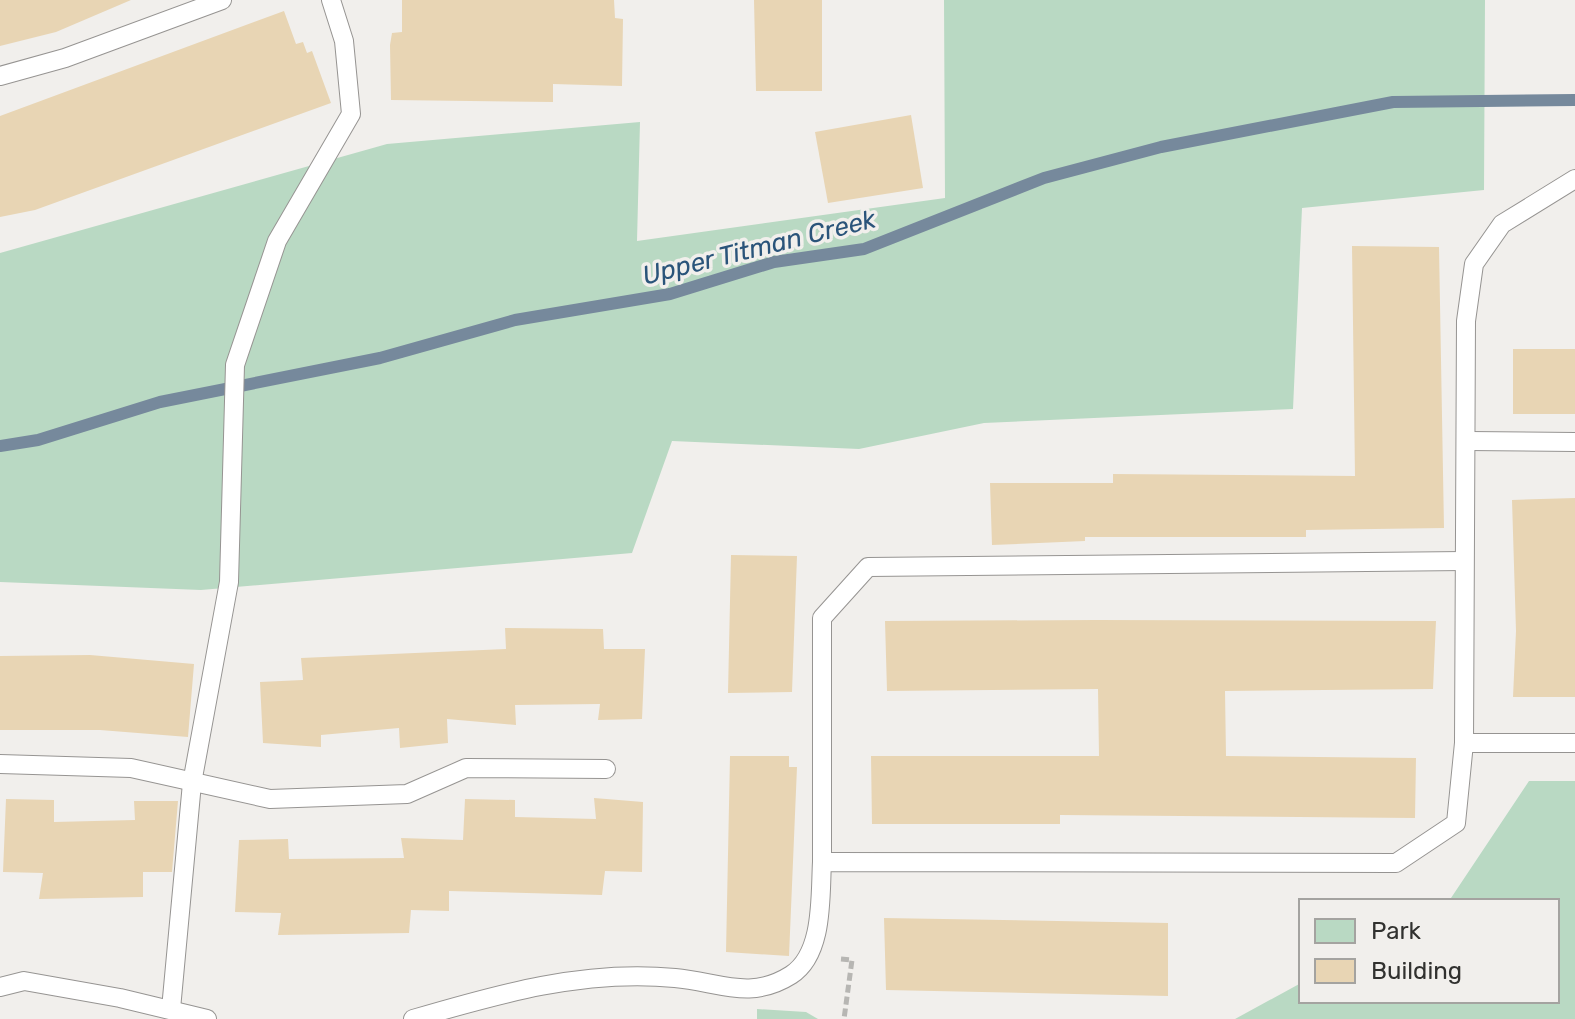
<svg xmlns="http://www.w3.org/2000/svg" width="1575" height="1019" viewBox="0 0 1575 1019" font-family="Rubik,sans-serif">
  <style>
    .green { fill: #b9d9c3 }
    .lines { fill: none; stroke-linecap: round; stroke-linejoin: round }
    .stream { stroke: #76899c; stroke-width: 12 }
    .building { fill: #e8d5b4 }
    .lane-casing { stroke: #969492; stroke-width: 20 }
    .path { stroke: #b7b6b3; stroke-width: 5; stroke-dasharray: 8 4; stroke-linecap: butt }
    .lane { stroke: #fff; stroke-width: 18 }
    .labels { text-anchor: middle; stroke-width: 7; stroke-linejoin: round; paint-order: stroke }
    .water-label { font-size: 26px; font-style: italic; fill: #2a547a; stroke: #f1efec }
  </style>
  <rect width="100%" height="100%" fill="#f1efec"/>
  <!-- green -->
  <g class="green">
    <path d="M944 0H1485L1484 190 1302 208 1293 409 984 423 859 449 672 441 632 553 201 590 0 582V253L387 144 640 122 637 241 945 198Z"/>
    <path d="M1529 781H1575V1019H1235L1301 983V1001H1557V901H1449Z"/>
    <path d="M757 1009 806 1012 818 1019H757Z"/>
  </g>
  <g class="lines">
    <!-- stream -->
    <path class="stream" d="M0 446 38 440 160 402 380 358 515 320 670 294 774 262 864 249 1044 178 1161 147 1393 102 1575 100"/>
  </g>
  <!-- building -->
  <g class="building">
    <path d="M0 0H131L56 32 0 46Z"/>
    <path d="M402 0H614L615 18 623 19 622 86 553 84V102L391 100 390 45 392 33 402 32Z"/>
    <path d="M754 0H822V91H756Z"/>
    <path d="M284 11 296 44 303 42 307 53 312 51 331 103 35 210 0 217V116Z"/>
    <path d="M911 115 923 188 828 203 815 132Z"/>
    <path d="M1352 246 1439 247 1444 528 1306 530V537H1085V541L992 545 990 483H1113V474L1355 476Z"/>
    <rect x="1513" y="349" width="62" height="65"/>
    <path d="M1575 498V697H1513L1516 631 1512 500Z"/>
    <path d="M731 555 797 556 792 692 728 693Z"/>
    <path d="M1096 620 1436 621 1433 689 1225 691 1226 756 1416 758 1415 818 1060 815V824H872L871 756H1099L1098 689 887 691 885 621Z"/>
    <path d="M505 628 603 629 604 649H645L642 719 598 720 600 704 515 705 516 725 447 719 448 743 400 748 399 728 321 735V747L263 743 260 682 303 680 301 658 506 649Z"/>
    <path d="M90 655 194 664 188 737 100 730H0V656Z"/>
    <path d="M730 756H789V767H797L789 956 726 952Z"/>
    <path d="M594 798 643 802 642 872 605 871 602 895 449 891V911L411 910 409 933 278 935 281 913 235 912 239 840 288 839 289 859 404 858 401 838 463 840 465 799 515 800V817L596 819Z"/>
    <path d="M6 799 54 800V822L135 820 134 801H178L172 872H143V897L39 899 43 873 3 872Z"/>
    <path d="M884 918 1168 923V996L886 990Z"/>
  </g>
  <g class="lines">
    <!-- lane casing -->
    <g class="lane-casing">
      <g id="lane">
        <path d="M0 76 65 58 222 0"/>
        <path d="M1468 441 1575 442"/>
        <path d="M1464 743H1575"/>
        <path d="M0 764 131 768 270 799 407 794 466 768 606 769"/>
        <path d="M822 862V618L868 567 1464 561"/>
        <path d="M0 987 24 981 120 998 207 1019"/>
        <path d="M171 1009 192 783 229 582 235 365 277 241 351 114 344 41 331 0"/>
        <path d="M413 1019C498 994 585 969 675 978 719 982 750 1001 791 975 824 954 820 896 822 862L1396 863 1456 823 1464 743 1466 321 1474 264 1502 224 1575 179"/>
      </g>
    </g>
    <!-- path -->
    <path class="path" d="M841 959 852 960 844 1019"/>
    <!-- lane -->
    <use href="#lane" class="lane"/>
  </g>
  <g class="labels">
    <!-- water labels -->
    <g class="water-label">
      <text transform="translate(759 247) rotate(-14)" y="9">Upper Titman Creek</text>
    </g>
  </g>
  <!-- legend -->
  <rect x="1299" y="899" width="260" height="104" fill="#f1efec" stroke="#a4a3a0" stroke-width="2"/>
  <rect x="1315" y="919" width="40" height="24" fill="#b9d9c3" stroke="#a4a3a0" stroke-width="2"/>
  <text x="1371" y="939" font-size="24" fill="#31312f">Park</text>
  <rect x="1315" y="959" width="40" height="24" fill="#e8d5b4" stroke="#a4a3a0" stroke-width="2"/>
  <text x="1371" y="979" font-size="24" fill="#31312f">Building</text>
</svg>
